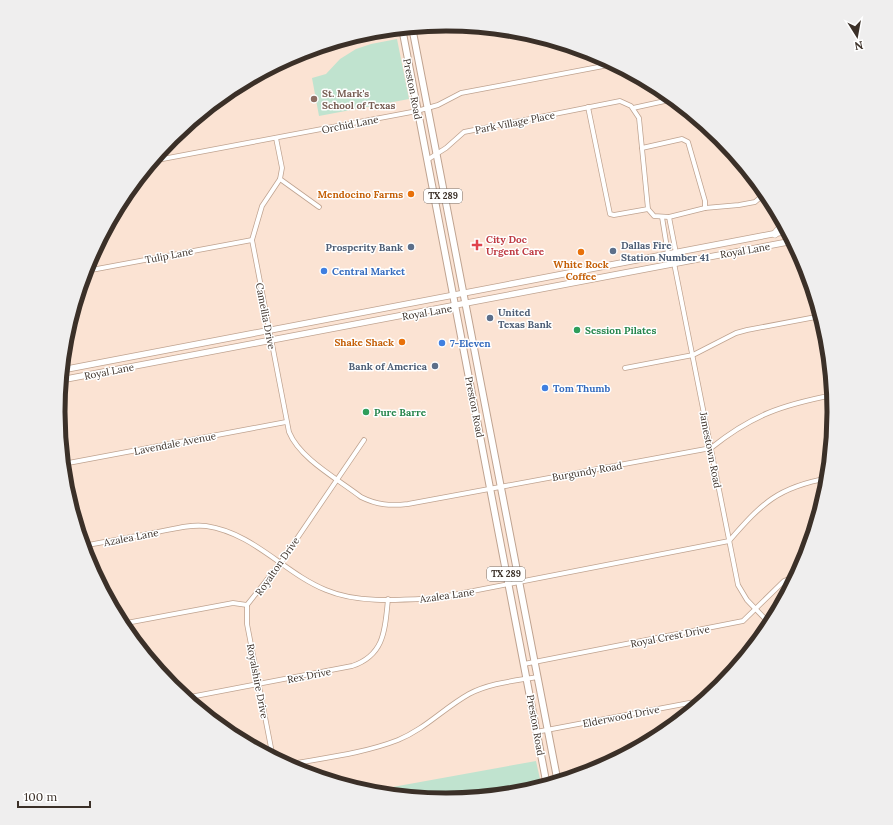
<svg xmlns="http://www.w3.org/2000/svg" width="893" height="825" viewBox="0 0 893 825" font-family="Lora,serif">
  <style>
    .grass { fill: #c0e3cf }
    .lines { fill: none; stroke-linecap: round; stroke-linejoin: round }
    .street-casing { stroke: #bfa390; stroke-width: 5.5 }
    .secondary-casing { stroke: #bfa390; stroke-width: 7 }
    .primary-casing { stroke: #bfa390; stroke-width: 8 }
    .highway-casing { stroke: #bfa390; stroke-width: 8 }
    .street { stroke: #fff; stroke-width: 4 }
    .secondary { stroke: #fff; stroke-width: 5.5 }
    .primary { stroke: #fff; stroke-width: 6 }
    .highway { stroke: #fff; stroke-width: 7 }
    .education-dot { fill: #8d6e63; stroke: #fff; stroke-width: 1.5 }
    .food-dot { fill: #e8710a; stroke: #fff; stroke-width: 1.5 }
    .health-dot { fill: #e0444e; stroke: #fff; stroke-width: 1.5 }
    .service-dot { fill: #5c6f8a; stroke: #fff; stroke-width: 1.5 }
    .shop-dot { fill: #3f7fe0; stroke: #fff; stroke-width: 1.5 }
    .leisure-dot { fill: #2e9e5b; stroke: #fff; stroke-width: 1.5 }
    .labels { text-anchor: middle; stroke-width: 3; stroke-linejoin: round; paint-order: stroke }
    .shield { fill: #fff; stroke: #766e68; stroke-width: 1 }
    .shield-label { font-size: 9px; font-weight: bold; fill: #3b3028 }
    .street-label { font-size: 10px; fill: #3b3028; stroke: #fff }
    .education-label { font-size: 10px; font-weight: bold; fill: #785e54; stroke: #fff; text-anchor: start }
    .food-label { font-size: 10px; font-weight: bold; fill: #c56008; stroke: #fff; text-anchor: end }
    .health-label { font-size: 10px; font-weight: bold; fill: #be3a42; stroke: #fff; text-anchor: start }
    .service-label { font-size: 10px; font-weight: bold; fill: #4e5e75; stroke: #fff; text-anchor: start }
    .shop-label { font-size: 10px; font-weight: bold; fill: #366cbe; stroke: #fff; text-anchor: start }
    .leisure-label { font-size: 10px; font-weight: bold; fill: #27864d; stroke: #fff; text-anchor: start }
    .rim { fill: none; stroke: #3b3028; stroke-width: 5 }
  </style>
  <rect width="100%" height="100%" fill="#fbe3d3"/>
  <!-- grass -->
  <g class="grass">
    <path d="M397 39 409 99 319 116 312 78 326 74 340 59 356 49 371 44Z"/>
    <path d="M536 761 542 788 513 794 446 801 365 792Z"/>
  </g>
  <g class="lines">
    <!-- street casing -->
    <g class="street-casing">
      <g id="street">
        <path d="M402 29 417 27"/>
        <path d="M498 29V31"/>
        <path d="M588 107 610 214 614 215 648 209"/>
        <path d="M633 108 674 99"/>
        <path d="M276 138 282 168 280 179 262 206 252 240 289 432C300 459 338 479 361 497 377 505 390 506 408 504L711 448C752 415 782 405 833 395"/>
        <path d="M642 148 682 139 688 142 705 201V208"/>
        <path d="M427 160 446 148 464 132 620 101 631 106 639 118 648 209 654 216 669 217 705 208 739 205 755 202 762 196 757 181"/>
        <path d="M152 161 417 111 438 105 461 93 614 64"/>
        <path d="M280 179 319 207"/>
        <path d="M662 217 668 254"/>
        <path d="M669 217 676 253"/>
        <path d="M674 263 738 585 747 600 771 625"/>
        <path d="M86 271 252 240"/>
        <path d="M625 368 693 355 736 333 747 330 821 316"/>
        <path d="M63 464 286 422"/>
        <path d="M83 546C108 541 133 537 158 532 173 529 190 524 206 526 254 533 284 573 326 590 359 604 401 600 437 598L729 541C762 503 778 487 829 478"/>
        <path d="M247 605 281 562 364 440"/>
        <path d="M247 605V624L273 758"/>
        <path d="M121 624 233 603 247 605"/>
        <path d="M524 664 743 621 784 581 798 575"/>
        <path d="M185 698 352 666C385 655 385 629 388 599"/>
        <path d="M536 732 705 700"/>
        <path d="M285 765C322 758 362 754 398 740 425 729 444 708 469 694 490 683 514 681 537 677"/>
      </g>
    </g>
    <!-- secondary casing -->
    <g class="secondary-casing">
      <g id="secondary">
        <path d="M62 370 788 231"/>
        <path d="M61 380 793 241"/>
      </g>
    </g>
    <!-- primary casing -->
    <g class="primary-casing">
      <g id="primary">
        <path d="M412 27 558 783"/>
        <path d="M402 28 547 786"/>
      </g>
    </g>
    <!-- highway casing -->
    <g class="highway-casing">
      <path id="highway" d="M775 234 784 223"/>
    </g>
    <!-- street -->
    <use href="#street" class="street"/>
    <!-- secondary -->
    <use href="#secondary" class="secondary"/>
    <!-- primary -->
    <use href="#primary" class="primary"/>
    <!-- highway -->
    <use href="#highway" class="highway"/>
  </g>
  <!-- markers -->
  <circle class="education-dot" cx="314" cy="99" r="4"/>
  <g class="food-dot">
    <circle cx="411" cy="194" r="4"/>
    <circle cx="581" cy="252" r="4"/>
    <circle cx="402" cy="342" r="4"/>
  </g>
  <path class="health-dot" d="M475 239h4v4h4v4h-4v4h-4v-4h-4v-4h4z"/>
  <g class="service-dot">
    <circle cx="411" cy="247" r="4"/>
    <circle cx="613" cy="251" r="4"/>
    <circle cx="490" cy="318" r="4"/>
    <circle cx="435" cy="366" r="4"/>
  </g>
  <g class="shop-dot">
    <circle cx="324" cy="271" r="4"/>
    <circle cx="442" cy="343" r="4"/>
    <circle cx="545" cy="388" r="4"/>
  </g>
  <g class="leisure-dot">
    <circle cx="577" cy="330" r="4"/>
    <circle cx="366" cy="412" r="4"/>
  </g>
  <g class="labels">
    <!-- shield labels -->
    <g class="shield">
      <rect x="424" y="189" width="38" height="14" rx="3"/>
      <rect x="487" y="567" width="38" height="14" rx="3"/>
    </g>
    <g class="shield-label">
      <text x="443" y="199">TX 289</text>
      <text x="506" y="577">TX 289</text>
    </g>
    <!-- street labels -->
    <g class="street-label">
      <text transform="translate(413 89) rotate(79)" y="4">Preston Road</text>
      <text transform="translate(515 122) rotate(-11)" y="4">Park Village Place</text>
      <text transform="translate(350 124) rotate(-11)" y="4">Orchid Lane</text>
      <text transform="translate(745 250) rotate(-10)" y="4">Royal Lane</text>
      <text transform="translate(169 255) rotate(-11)" y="4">Tulip Lane</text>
      <text transform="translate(427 312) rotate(-10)" y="4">Royal Lane</text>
      <text transform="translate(266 316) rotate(79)" y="4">Camellia Drive</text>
      <text transform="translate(109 371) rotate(-11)" y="4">Royal Lane</text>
      <text transform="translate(475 407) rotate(79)" y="4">Preston Road</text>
      <text transform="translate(175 443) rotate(-11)" y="4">Lavendale Avenue</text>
      <text transform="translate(711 450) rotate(79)" y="4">Jamestown Road</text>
      <text transform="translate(587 471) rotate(-10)" y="4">Burgundy Road</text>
      <text transform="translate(131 537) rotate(-11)" y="4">Azalea Lane</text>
      <text transform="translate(277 566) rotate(-55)" y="4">Royalton Drive</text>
      <text transform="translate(447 595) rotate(-8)" y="4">Azalea Lane</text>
      <text transform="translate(670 636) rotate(-11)" y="4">Royal Crest Drive</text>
      <text transform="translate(309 675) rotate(-11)" y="4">Rex Drive</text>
      <text transform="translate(258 681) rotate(79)" y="4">Royalshire Drive</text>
      <text transform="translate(621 716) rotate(-11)" y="4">Elderwood Drive</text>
      <text transform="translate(536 725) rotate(80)" y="4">Preston Road</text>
    </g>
    <!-- education labels -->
    <g class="education-label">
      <text x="322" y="97">St. Mark's<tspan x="322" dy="12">School of Texas</tspan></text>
    </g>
    <!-- food labels -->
    <g class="food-label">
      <text x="403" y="198">Mendocino Farms</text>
      <text x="581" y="268" text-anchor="middle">White Rock<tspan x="581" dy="12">Coffee</tspan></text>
      <text x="394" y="346">Shake Shack</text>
    </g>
    <!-- health labels -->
    <g class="health-label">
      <text x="486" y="243">City Doc<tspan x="486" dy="12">Urgent Care</tspan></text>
    </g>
    <!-- service labels -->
    <g class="service-label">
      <text x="621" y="249">Dallas Fire<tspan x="621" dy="12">Station Number 41</tspan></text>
      <text x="403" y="251" text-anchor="end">Prosperity Bank</text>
      <text x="498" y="316">United<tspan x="498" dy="12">Texas Bank</tspan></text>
      <text x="427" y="370" text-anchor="end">Bank of America</text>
    </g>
    <!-- shop labels -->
    <g class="shop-label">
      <text x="332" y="275">Central Market</text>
      <text x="450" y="347">7-Eleven</text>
      <text x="553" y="392">Tom Thumb</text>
    </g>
    <!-- leisure labels -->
    <g class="leisure-label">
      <text x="585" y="334">Session Pilates</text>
      <text x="374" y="416">Pure Barre</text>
    </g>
  </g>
  <!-- crop -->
  <path d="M0 0H893V825H0ZM65 412a381 381 0 1 1 762 0a381 381 0 1 1-762 0Z" fill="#efeeee" fill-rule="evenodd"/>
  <path class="rim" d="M65 412a381 381 0 1 1 762 0a381 381 0 1 1-762 0Z"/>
  <!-- north arrow -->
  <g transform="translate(857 36) rotate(169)" stroke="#ffffff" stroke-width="3" paint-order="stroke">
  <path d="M0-3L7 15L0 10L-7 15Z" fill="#3b3028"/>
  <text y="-6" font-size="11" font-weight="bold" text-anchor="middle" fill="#3b3028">N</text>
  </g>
  <!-- scale -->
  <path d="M18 801v6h72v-6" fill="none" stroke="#3b3028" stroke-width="2"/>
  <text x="24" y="801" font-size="12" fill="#3b3028" stroke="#ffffff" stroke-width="3" paint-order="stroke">100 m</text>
</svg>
